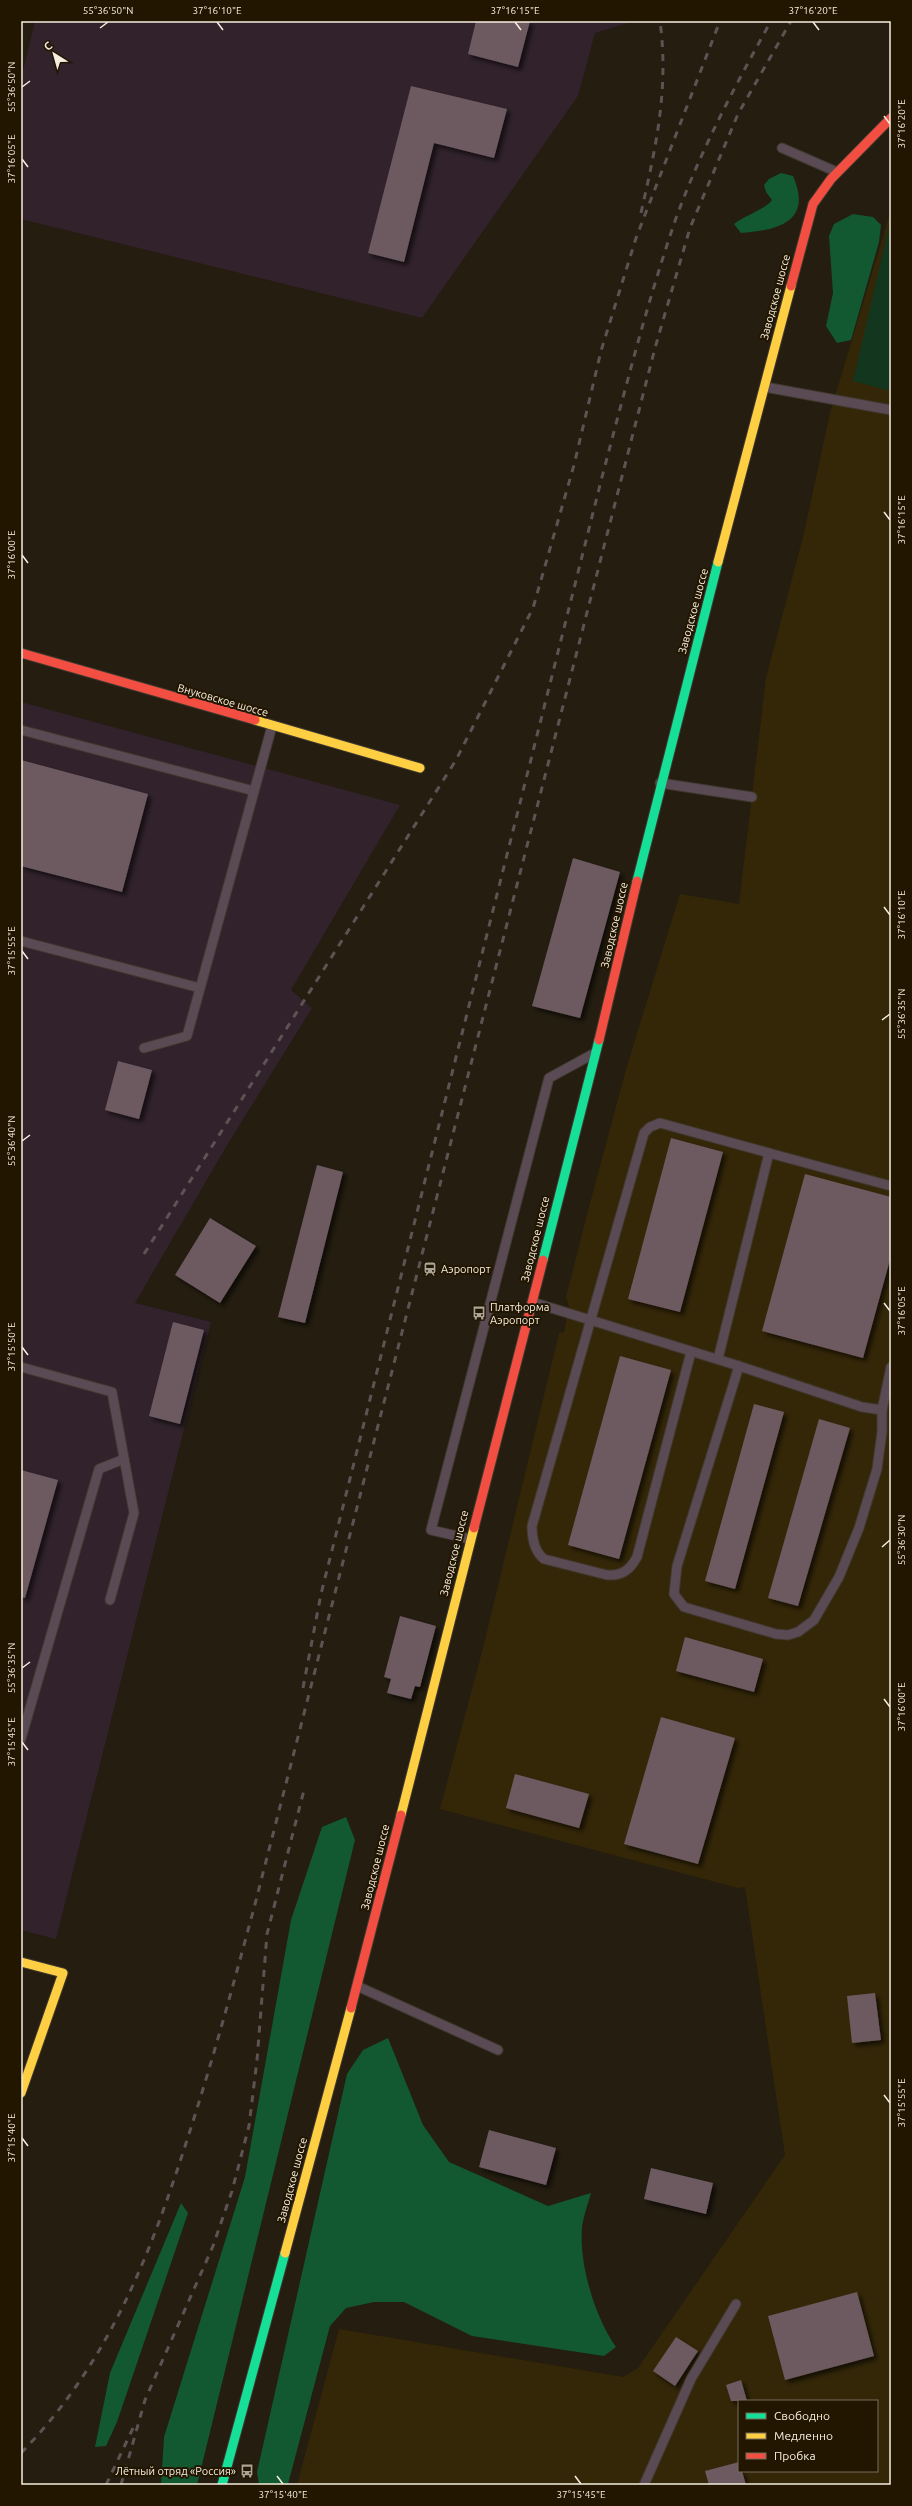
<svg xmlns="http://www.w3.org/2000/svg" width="912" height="2506" viewBox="0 0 912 2506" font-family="Ubuntu,sans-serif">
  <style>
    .built { fill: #342708; fill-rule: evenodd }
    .industrial { fill: #31222b }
    .green { fill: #13361f }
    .forest { fill: #125831 }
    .building { fill: #6c5a60; filter: url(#shadow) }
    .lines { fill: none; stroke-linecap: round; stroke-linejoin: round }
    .lane-casing { stroke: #40392f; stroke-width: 11 }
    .fast-casing { stroke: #40392f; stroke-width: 11 }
    .slow-casing { stroke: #40392f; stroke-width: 11 }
    .jam-casing { stroke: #40392f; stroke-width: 11 }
    .lane { stroke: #5a4a53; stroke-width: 9 }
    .fast { stroke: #16e098; stroke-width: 9 }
    .slow { stroke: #ffcf43; stroke-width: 9 }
    .jam { stroke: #f24e42; stroke-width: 9 }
    .rail { stroke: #5e5353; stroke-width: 3; stroke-dasharray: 7 7; stroke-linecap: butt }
    .ticks { fill: none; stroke: #f6eee0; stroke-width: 1.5 }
    .labels { text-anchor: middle; stroke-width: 4; stroke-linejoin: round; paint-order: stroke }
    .street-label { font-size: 11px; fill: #f6eee0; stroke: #221601 }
    .poi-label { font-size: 11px; fill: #f6eee0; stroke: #221601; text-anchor: start }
    .neatline { fill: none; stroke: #f6eee0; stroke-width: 1.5 }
    .ticks-label { font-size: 10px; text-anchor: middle; fill: #f6eee0 }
  </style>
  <defs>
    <filter id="shadow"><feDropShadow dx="3.5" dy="3.5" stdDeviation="2" flood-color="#0009"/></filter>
  </defs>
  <rect width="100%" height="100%" fill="#241d10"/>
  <!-- built -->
  <path class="built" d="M891 210V2485H297L339 2329 623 2377 638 2368 785 2155 745 1887 738 1888 440 1809 483 1648 559 1333 564 1332 569 1307 566 1297 589 1207 627 1066 680 894 739 904 766 678 804 533 830 413ZM739 2401H877V2471H739Z"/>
  <!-- industrial -->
  <g class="industrial">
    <path d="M35 21H635L595 33 578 96 422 318 21 219V79Z"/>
    <path d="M21 702 400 805 291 990 312 1008 229 1142 135 1303 211 1322 56 1939 21 1930Z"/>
  </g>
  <!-- green -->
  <path class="green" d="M891 218V391L853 381Z"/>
  <!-- forest -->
  <g class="forest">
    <path d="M781 173 793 176C813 222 778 230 741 233L734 224C745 215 766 209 772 200L766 192 764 185 769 179Z"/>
    <path d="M853 214 873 217 881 225 879 242 851 340 837 343 826 326 833 293 829 236 834 224Z"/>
    <path d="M346 1817 355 1840 197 2485H161L164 2437 245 2177 291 1920 322 1827Z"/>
    <path d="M388 2038 423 2125 449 2162 548 2206 591 2193C588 2204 583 2217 582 2228 579 2265 595 2317 616 2347L604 2356 472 2336 404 2302H374L346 2308 330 2326 288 2484 259 2485 257 2472 347 2074 363 2050Z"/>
    <path d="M181 2203 188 2213 117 2422 106 2446 95 2447 110 2373Z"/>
  </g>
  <!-- building -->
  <g class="building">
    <path d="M476 21H530L518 67 468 54Z"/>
    <path d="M411 86 507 109 494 158 434 143 404 262 368 253Z"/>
    <path d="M21 760 148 794 122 892 21 866Z"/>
    <path d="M573 858 620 872 580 1018 532 1006Z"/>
    <path d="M118 1061 152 1070 139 1119 105 1110Z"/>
    <path d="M671 1138 723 1152 680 1312 628 1299Z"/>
    <path d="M317 1165 343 1172 305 1323 278 1317Z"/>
    <path d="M805 1174 891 1197V1256L863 1358 762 1331Z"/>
    <path d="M210 1218 256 1246 220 1303 175 1275Z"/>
    <path d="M173 1322 204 1330 180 1424 149 1416Z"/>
    <path d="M620 1356 671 1370 619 1559 568 1545Z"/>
    <path d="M754 1404 784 1412 735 1589 705 1581Z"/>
    <path d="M819 1419 850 1428 798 1606 768 1598Z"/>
    <path d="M21 1470 58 1480 25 1598 21 1597Z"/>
    <path d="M400 1616 436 1626 420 1687 415 1686 411 1699 387 1693 391 1679 384 1677Z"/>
    <path d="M685 1637 763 1659 754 1692 676 1671Z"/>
    <path d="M661 1717 735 1738 698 1864 624 1844Z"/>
    <path d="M515 1774 589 1794 579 1828 506 1808Z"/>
    <path d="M875 1993 881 2040 852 2043 847 1996Z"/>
    <path d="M489 2130 556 2148 546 2185 479 2167Z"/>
    <path d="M651 2168 713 2183 706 2214 644 2199Z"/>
    <path d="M857 2292 874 2356 785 2380 768 2316Z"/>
    <path d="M676 2337 698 2351 675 2386 653 2371Z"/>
    <path d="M741 2380 747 2401H731L726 2385Z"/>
    <path d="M739 2462V2471H742L746 2485H709L705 2471Z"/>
  </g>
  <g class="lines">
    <!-- lane casing -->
    <g class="lane-casing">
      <g id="lane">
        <path d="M782 148 837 172"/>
        <path d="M765 387 891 410"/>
        <path d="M21 730 254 791"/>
        <path d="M660 783 752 797"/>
        <path d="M21 941 200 988"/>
        <path d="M144 1048 187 1036 272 726"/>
        <path d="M769 1153 891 1186"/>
        <path d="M532 1302 739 1366 862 1407 882 1410"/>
        <path d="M691 1352 637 1557C630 1570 622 1576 607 1575L544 1559C534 1551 532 1539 532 1526L644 1133 650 1127 660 1123 769 1153 718 1359"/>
        <path d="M739 1366 677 1566 674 1594 684 1607 776 1634 788 1635 798 1632 814 1620 839 1577 859 1528 877 1469 882 1432V1410L891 1367"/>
        <path d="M21 1367 112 1392 134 1513 110 1600"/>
        <path d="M470 1539 431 1530 549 1078 593 1054"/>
        <path d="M21 1739 99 1469 124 1459"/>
        <path d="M357 1986 498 2050"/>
        <path d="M644 2485 691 2379 736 2304"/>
      </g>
    </g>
    <!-- fast casing -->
    <g class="fast-casing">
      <g id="fast">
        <path d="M637 881 718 562"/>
        <path d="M543 1260 599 1040"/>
        <path d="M222 2485 285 2253"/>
      </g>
    </g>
    <!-- slow casing -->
    <g class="slow-casing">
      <g id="slow">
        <path d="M718 562 791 286"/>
        <path d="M255 720 420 768"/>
        <path d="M401 1815 474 1528"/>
        <path d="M21 1962 63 1973 21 2093"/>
        <path d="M285 2253 351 2008"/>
      </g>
    </g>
    <!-- jam casing -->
    <g class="jam-casing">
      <g id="jam">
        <path d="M791 286 813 204 831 179 891 118"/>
        <path d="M21 653 255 720"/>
        <path d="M599 1040 637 881"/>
        <path d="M474 1528 543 1260"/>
        <path d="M351 2008 401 1815"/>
      </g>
    </g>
    <!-- lane -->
    <use href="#lane" class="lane"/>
    <!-- fast -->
    <use href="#fast" class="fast"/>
    <!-- slow -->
    <use href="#slow" class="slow"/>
    <!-- jam -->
    <use href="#jam" class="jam"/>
    <!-- rail -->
    <g class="rail">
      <path d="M641 213C656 146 669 90 660 21"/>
      <path d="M144 1254 456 760 533 608 574 465 601 351 636 238 720 21"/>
      <path d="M303 1688 321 1594 601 481C624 394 646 306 675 221 700 151 735 86 771 21"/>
      <path d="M21 2453C108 2364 150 2256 187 2140 212 2063 233 1986 254 1908L655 348 690 228 738 114 791 21"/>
      <path d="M106 2485 134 2426"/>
      <path d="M121 2485 145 2400 213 2246 232 2191 249 2126 257 2060 267 1934 304 1790"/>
    </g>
  </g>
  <!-- ticks -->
  <path class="ticks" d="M217 22 223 30M515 22 521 30M813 22 819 30M100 28 108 22M22 87 30 81M884 116 890 124M22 159 28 167M884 512 890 520M22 555 28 563M884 907 890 915M22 951 28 959M882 1020 890 1014M22 1141 30 1135M884 1303 890 1311M22 1347 28 1355M882 1547 890 1540M22 1668 30 1662M884 1699 890 1707M22 1742 28 1750M884 2095 890 2103M22 2138 28 2146M277 2476 283 2484M575 2476 581 2484"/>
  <!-- icons -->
  <defs>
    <g id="station-bare" transform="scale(1.08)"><path d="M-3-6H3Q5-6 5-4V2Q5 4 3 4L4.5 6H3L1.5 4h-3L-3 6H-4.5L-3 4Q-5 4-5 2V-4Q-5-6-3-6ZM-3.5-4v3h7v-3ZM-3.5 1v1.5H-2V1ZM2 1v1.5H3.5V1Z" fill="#aca597" stroke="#221601" stroke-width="2.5" paint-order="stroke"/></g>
    <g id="bus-bare" transform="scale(1.08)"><path d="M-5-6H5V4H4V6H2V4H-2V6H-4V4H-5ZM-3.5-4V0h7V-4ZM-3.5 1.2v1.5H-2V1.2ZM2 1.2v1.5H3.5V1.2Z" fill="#aca597" stroke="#221601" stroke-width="2.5" paint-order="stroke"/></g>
  </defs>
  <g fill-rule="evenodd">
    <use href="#station-bare" x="430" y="1269"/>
    <use href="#bus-bare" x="479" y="1313"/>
    <use href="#bus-bare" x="247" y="2471"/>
  </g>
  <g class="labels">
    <!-- street labels -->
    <g class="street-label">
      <text transform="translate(775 297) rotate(-75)" y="4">Заводское шоссе</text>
      <text transform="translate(693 611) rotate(-75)" y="4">Заводское шоссе</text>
      <text transform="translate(223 700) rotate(16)" y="4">Внуковское шоссе</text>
      <text transform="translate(614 925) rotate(-77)" y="4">Заводское шоссе</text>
      <text transform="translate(535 1239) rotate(-76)" y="4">Заводское шоссе</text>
      <text transform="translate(454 1553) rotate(-76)" y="4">Заводское шоссе</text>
      <text transform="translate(375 1867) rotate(-76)" y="4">Заводское шоссе</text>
      <text transform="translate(292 2180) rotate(-75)" y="4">Заводское шоссе</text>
    </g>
    <!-- poi labels -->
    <g class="poi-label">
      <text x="441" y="1273">Аэропорт</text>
      <text x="490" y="1311">Платформа<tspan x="490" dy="13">Аэропорт</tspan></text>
      <text x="236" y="2475" text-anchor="end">Лётный отряд «Россия»</text>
    </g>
  </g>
  <!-- border -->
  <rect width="912" height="2506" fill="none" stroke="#221601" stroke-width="44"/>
  <!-- legend -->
  <rect x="738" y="2400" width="140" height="72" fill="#221601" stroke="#776c5a"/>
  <rect x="746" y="2413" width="20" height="6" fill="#16e098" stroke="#776c5a"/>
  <text x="774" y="2420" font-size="12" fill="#f6eee0">Свободно</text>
  <rect x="746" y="2433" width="20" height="6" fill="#ffcf43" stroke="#776c5a"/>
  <text x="774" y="2440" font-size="12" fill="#f6eee0">Медленно</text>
  <rect x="746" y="2453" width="20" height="6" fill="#f24e42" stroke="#776c5a"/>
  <text x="774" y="2460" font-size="12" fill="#f6eee0">Пробка</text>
  <!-- north arrow -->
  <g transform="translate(54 54) rotate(323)" stroke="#221601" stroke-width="3" paint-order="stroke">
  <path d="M0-3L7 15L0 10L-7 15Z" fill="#f6eee0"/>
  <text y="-6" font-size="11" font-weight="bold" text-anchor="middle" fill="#f6eee0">С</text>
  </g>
  <rect x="22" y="22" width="868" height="2462" class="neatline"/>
  <g class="ticks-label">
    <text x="108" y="14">55°36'50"N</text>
    <text x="217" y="14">37°16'10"E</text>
    <text x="515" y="14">37°16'15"E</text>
    <text x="813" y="14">37°16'20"E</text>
    <text transform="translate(11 87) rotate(-90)" y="4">55°36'50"N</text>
    <text transform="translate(901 124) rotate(-90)" y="4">37°16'20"E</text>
    <text transform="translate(11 159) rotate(-90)" y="4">37°16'05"E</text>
    <text transform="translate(901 520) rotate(-90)" y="4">37°16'15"E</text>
    <text transform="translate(11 555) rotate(-90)" y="4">37°16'00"E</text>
    <text transform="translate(901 915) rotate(-90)" y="4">37°16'10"E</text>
    <text transform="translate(11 951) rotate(-90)" y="4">37°15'55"E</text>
    <text transform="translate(901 1014) rotate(-90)" y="4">55°36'35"N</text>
    <text transform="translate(11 1141) rotate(-90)" y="4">55°36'40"N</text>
    <text transform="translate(901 1311) rotate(-90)" y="4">37°16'05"E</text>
    <text transform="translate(11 1347) rotate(-90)" y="4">37°15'50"E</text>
    <text transform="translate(901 1540) rotate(-90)" y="4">55°36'30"N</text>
    <text transform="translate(11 1668) rotate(-90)" y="4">55°36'35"N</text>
    <text transform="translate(901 1707) rotate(-90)" y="4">37°16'00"E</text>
    <text transform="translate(11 1742) rotate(-90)" y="4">37°15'45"E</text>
    <text transform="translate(901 2103) rotate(-90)" y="4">37°15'55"E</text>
    <text transform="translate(11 2138) rotate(-90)" y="4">37°15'40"E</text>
    <text x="283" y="2498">37°15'40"E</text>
    <text x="581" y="2498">37°15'45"E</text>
  </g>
</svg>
